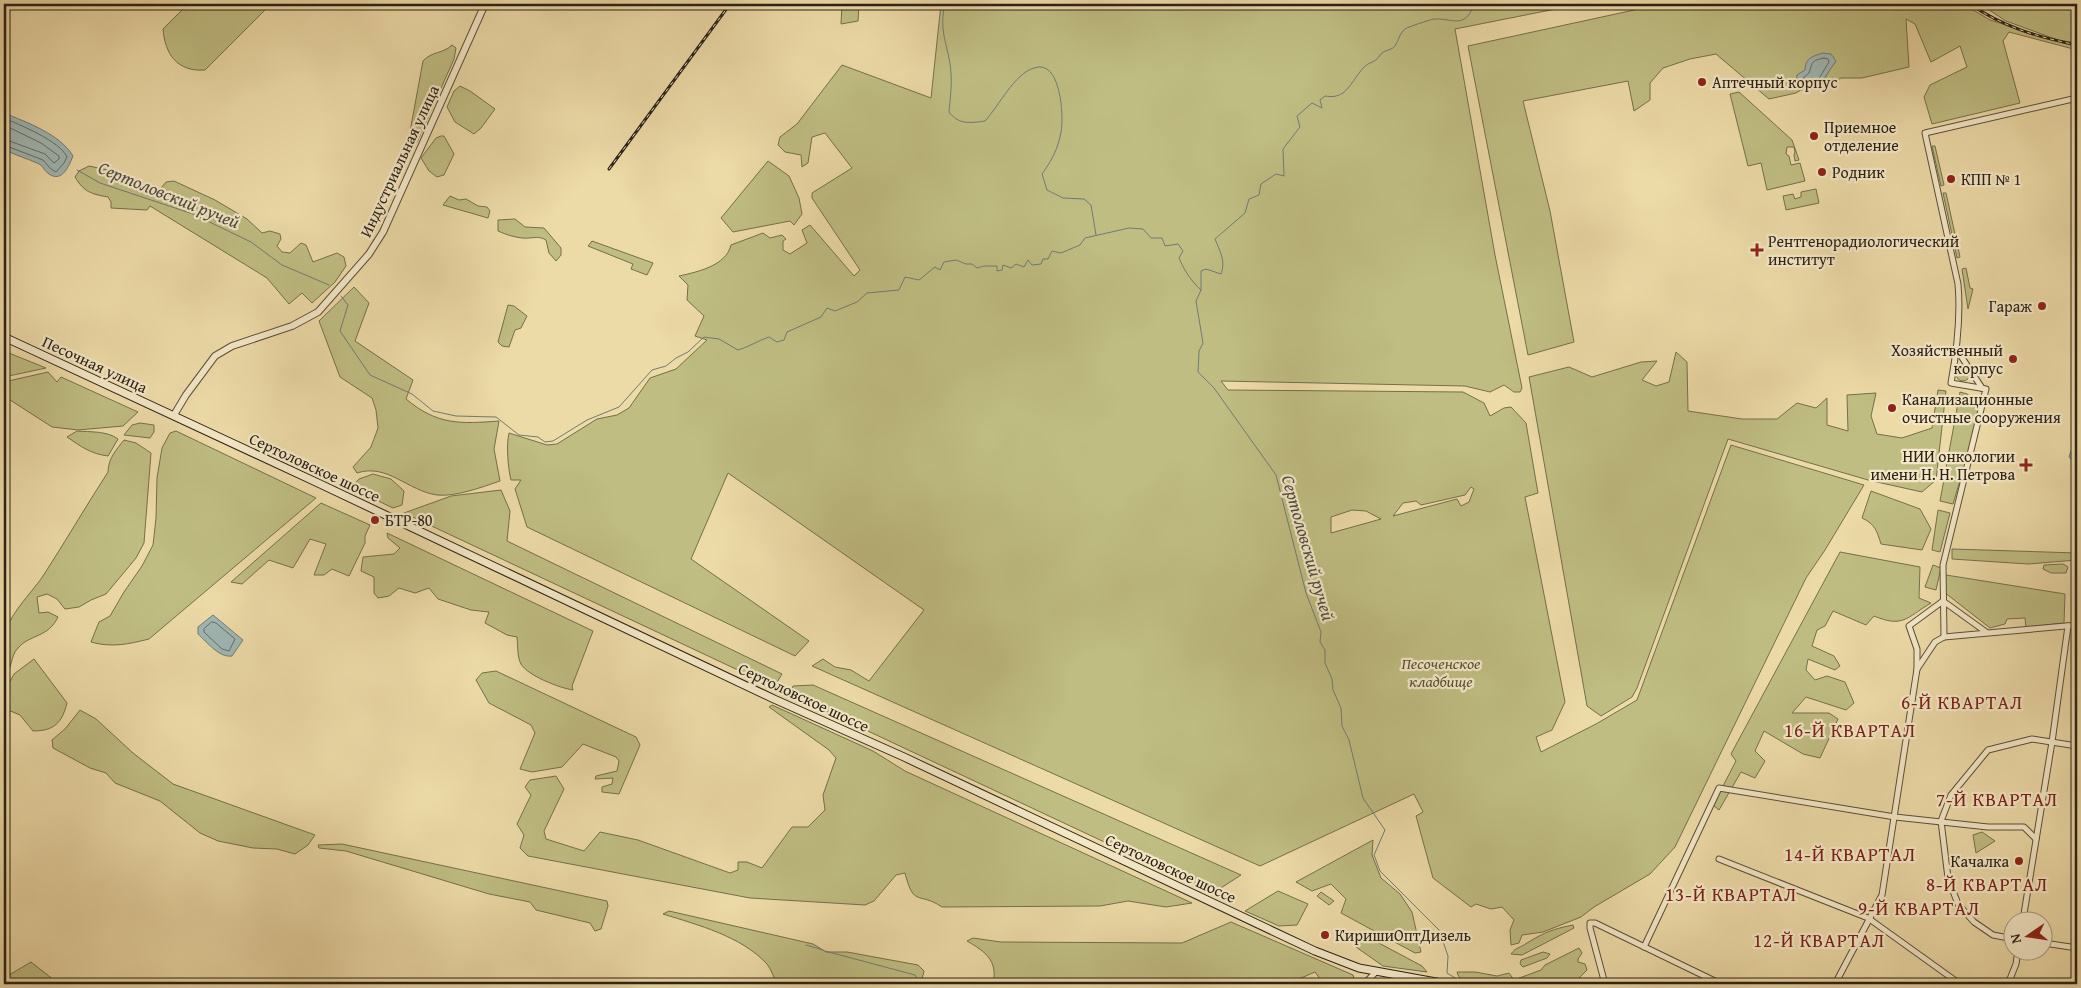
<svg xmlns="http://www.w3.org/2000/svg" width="2081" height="988" viewBox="0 0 2081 988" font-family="'Gentium Book Plus',serif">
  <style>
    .green { fill: #bfbd82; stroke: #756f4c; fill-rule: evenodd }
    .water { fill: #9fb7b4; stroke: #717b75 }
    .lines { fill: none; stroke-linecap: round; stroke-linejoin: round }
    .shore { stroke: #656c66; stroke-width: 1 }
    .stream { stroke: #717b75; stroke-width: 1 }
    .minor-casing { stroke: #5b4f3b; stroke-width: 7 }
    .tertiary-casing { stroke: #5b4f3b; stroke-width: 8 }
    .secondary-casing { stroke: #2b2117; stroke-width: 9 }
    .minor { stroke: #f3e7c6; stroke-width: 5 }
    .tertiary { stroke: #f3e7c6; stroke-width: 6 }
    .secondary { stroke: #f3e7c6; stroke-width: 7 }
    .rail-casing { stroke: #2b2117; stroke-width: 3 }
    .rail { stroke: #f3e7c6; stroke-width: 1; stroke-dasharray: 4; stroke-linecap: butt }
    .poi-dot { fill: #8f2418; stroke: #f3e7c6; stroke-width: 2 }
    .labels { text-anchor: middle; stroke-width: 4.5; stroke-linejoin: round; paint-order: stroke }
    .poi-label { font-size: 16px; fill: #2b2117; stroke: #f3e7c6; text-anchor: start }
    .street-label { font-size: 16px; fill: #2b2117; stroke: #f3e7c6 }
    .park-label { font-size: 16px; font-style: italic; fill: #575037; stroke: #f3e7c6 }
    .water-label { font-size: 18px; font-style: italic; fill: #4e4e46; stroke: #f3e7c6 }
    .quarter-label { font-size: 19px; letter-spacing: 1px; fill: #7a1f14; stroke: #f3e7c6 }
  </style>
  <rect width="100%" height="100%" fill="#ecdaa7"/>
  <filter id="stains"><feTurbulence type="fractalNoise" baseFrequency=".004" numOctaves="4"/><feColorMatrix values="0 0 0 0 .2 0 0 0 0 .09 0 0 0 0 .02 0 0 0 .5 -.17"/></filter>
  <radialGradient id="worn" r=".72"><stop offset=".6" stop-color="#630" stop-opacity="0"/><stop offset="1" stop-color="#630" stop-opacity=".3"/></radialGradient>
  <!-- green -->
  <g class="green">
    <path d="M188 4H271L205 70C177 72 165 54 163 29Z"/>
    <path d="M842 4H859L858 21 841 24Z"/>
    <path d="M941 4H1581L1455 29 1495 255 1522 388 1520 392H1514L1504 385 1490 392 1465 386 1221 381 1228 390 1463 392 1484 403 1490 416 1504 408 1511 407 1526 423 1538 493 1525 497 1565 702 1552 730 1536 737 1541 752 1596 724 1637 700 1731 445 1864 485 1825 550 1806 578 1675 847 1650 874 1594 907 1581 917 1543 932 1522 935 1519 943 1511 945 1510 930 1514 920 1502 907 1491 909 1476 904 1471 907 1433 878 1416 816 1423 812 1414 794 1260 866 812 666 823 659 835 667 851 670 869 681 924 610 728 473 691 559 809 641 795 656 527 527 515 489 521 480H511C508 468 506 445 509 433L547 445 557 444 597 419 617 415 629 408 650 378 676 369 707 340 695 336 704 316 687 300 688 285 679 276C697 272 726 266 731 245L763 233 770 238 782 235 786 239 783 241V250L790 254 807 243 802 230 810 225 854 276 860 270 812 198V193L852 168 825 133 812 137 808 163 802 167 801 155 785 152 778 145 780 137 797 124 842 65 931 98ZM1471 487 1474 489 1469 502 1461 506 1457 499 1393 516 1403 503 1416 501 1421 505 1465 495ZM1352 510 1366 511 1381 519 1331 533V517Z"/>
    <path d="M1662 4H1963L1990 20 2077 47V50L2009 32 2003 41 2020 103 1932 124 1924 97 1930 85 1967 67 1960 46 1931 62 1915 24 1906 19 1909 67 1862 78H1841L1821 91 1823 82 1828 72 1805 70 1796 81 1801 90 1796 93 1769 99 1716 54 1690 59 1663 68 1650 83V100L1634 111 1628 81 1523 101 1550 211 1574 342 1528 355 1468 46Z"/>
    <path d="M1980 4H2077V43L2058 40 2006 21Z"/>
    <path d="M452 45 456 48 454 59 417 142 409 137 423 61C432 51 443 54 452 45Z"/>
    <path d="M460 86 470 91 495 109 481 128 474 134 455 122 447 107 454 91Z"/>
    <path d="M1739 92 1792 140 1799 160 1795 161 1794 155 1795 152 1794 147H1787L1786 154 1789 156 1791 165 1800 163 1805 181 1767 190 1761 163 1748 166 1730 94Z"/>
    <path d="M441 136H444L454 154 444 175 437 177 429 171 421 158 436 138Z"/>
    <path d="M1932 146H1935L1944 185 1941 186Z"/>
    <path d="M768 161 789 176 799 198 802 214 794 225 790 221 733 232 721 218Z"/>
    <path d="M89 166 113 171 152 193H157L166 182 174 181 215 200 247 219 262 233 270 231 280 234 281 239 277 246 282 252 290 253 301 243 306 245 313 262 337 253 344 257 346 266 335 282 312 303 302 293 289 304 267 278 150 206 147 210 111 208V202L108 197C91 194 84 192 75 177L79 171Z"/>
    <path d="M1816 189 1819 203 1786 210 1783 196 1793 194 1795 199 1801 197V192Z"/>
    <path d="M1943 193H1946L1960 257 1957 258Z"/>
    <path d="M450 196 459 200 466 199 478 206 487 207 490 211 488 218 443 205Z"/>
    <path d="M515 219 525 227 544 228 561 248V255L556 261 549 253 546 240C538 235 532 239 522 238 514 237 507 235 498 231V220Z"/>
    <path d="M592 241 653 263 647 275 631 269 633 264 588 246Z"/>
    <path d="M1966 268 1970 288 1973 289 1968 309 1962 269Z"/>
    <path d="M354 287 369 303 355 341 413 380 406 399C437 425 460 424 499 421L494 449 500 481C482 487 456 497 437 495 408 491 387 463 357 473L353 467 371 447 378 428 376 410 372 398 340 377 319 321Z"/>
    <path d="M508 305 514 306 527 316 521 328 515 330 509 347 502 346 498 342Z"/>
    <path d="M4 351 46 368 4 377Z"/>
    <path d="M1676 352 1687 362 1688 411 1742 419H1777L1797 403 1816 408 1827 398V425L1848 431 1847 395 1876 393 1871 416 1877 434 1902 438 1932 428 1938 390 1946 391 1936 480 1922 492 1868 480 1728 439 1637 688 1632 697 1601 716 1587 706 1529 377 1569 367 1592 377 1641 362 1657 361 1642 380 1656 386 1669 382Z"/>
    <circle cx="1963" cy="374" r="7"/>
    <path d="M48 372 57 382 61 377 138 412 123 426 78 430 52 427 4 396V382Z"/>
    <path d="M1960 392 1967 394 1972 398V406L1981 410 1953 504 1940 501Z"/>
    <path d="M140 423 154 425V432L150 438 124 435 132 425Z"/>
    <path d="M77 431C90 432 108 431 118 439L108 456C91 454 80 446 67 437Z"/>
    <path d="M176 431 316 498 149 639C129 644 112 648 91 642L99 622 110 616 124 592 142 566 153 545 156 518 157 478 162 448 170 433Z"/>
    <path d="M124 440 136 443 151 453 144 543 136 558 106 594 91 600 79 607 65 609 57 599 47 594 37 597 39 613 48 612 58 617C48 638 30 634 18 648 10 656 13 669 4 676 4 664 1 649 4 637 9 614 30 595 43 576 65 542 86 506 108 472 108 459 116 450 124 440Z"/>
    <path d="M373 474 391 479 404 491 402 505 393 508 351 488 359 479Z"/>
    <path d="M501 490 510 511 507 541 782 674 774 687 404 513 451 496Z"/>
    <path d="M1871 491 1920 509 1931 529 1922 550 1881 544C1877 531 1875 524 1862 518Z"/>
    <path d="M321 503 370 525 365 536V543L349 576 332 569 324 575H314L326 544 310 539 293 568 269 560 242 584 231 582Z"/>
    <path d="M1938 510 1950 513 1940 552 1932 550Z"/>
    <path d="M387 533 593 631 572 686 573 690C560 688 528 676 521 664 517 657 518 645 517 637L507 635 485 623 489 612 471 610 438 599 429 588 415 593 399 588 389 596 378 598 374 593V577L361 571 363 557 394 554 400 548 388 538Z"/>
    <path d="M1952 549 2077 553V560L2028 564 1952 559Z"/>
    <path d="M1840 552 1920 567 1919 598 1931 603C1906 618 1903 628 1874 616L1866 625 1833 611 1825 626 1817 630 1812 646 1834 656 1840 666 1835 670 1808 659 1806 670 1815 680 1827 676 1845 682 1854 703 1846 710 1806 697 1792 713H1829L1838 719 1820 758 1803 754 1764 731 1755 751 1765 761 1755 778 1741 772 1719 810 1713 805 1736 761 1731 754Z"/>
    <path d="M2063 564 2068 567 2066 573H2051L2043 569 2044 565Z"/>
    <path d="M1933 565 1941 568 1936 590 1925 587Z"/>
    <path d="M1946 575 2065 594 2064 623 2026 627 2025 618 2007 619 2005 624 1990 628 1944 592Z"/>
    <path d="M34 659 67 703C62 723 54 731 33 731L20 715 8 710 4 693 14 674Z"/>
    <path d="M496 671 636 737 640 745 619 794 602 792V787L612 784 613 778 595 779 596 776 617 771 619 761 616 757 583 744 562 767 532 772 520 769 535 733 531 725 489 703 476 680 482 673Z"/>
    <path d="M813 685 1241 875 1213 893 789 694 793 686Z"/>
    <path d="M772 705 873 751 905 771 1192 903 1166 907 1128 901 1100 906 942 907C918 891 914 908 905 873L896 875 874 901 865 905 750 898 528 856 520 848 524 835 517 824 531 795 525 787 530 780 556 776 564 789 544 831 546 839 584 851 600 832 638 840 730 873 738 870V862H747L762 868 792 827H808L825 810 823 795 836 758 829 750 769 707Z"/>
    <path d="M80 710 96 719 133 753 173 784 315 835 308 845 295 854 277 849 253 848 218 841 200 833 160 801 115 783 106 773 90 768 53 748 52 740 65 729Z"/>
    <path d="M1982 832 1995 841 1976 853 1973 835Z"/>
    <path d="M1373 840 1372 855 1381 878 1400 894 1412 912 1421 952 1415 953 1341 913 1346 899 1331 884 1312 891 1296 882Z"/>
    <path d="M342 844 607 901 608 906 601 929 595 931 590 923 536 910 530 902 489 894 346 851 319 848 318 845Z"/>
    <path d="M1278 891 1308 904 1297 925 1279 926 1245 911Z"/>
    <path d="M1321 892 1334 901 1329 905 1317 896Z"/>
    <path d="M669 911 813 944 826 952H847L918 965 924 971 921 984H777C774 978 771 969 767 964 741 936 698 925 663 914Z"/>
    <path d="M1231 922 1353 975 1355 981 1352 984H1322L1323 983 1315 972 1287 984H984L994 978C996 958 982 950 967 941L973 938 1001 942 1182 943Z"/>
    <path d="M1573 925 1574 928 1522 955 1511 954C1516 947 1520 948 1527 943 1545 932 1553 929 1573 925Z"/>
    <path d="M1362 934 1422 966 1427 972 1383 966 1356 947Z"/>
    <path d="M1579 948 1582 953 1578 959V962L1585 964 1587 970 1575 982V984H1472C1465 982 1459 980 1457 972H1475L1497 976 1509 973 1514 980 1541 970 1545 965Z"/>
    <path d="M1543 952 1550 954 1547 958 1523 967 1520 964 1521 960Z"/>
    <path d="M31 962 59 984H4V978Z"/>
  </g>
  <!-- water -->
  <g class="water">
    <path d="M1823 53 1831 54 1836 61 1817 89 1801 90 1796 81 1797 75 1805 70C1805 58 1813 56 1823 53Z"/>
    <path d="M4 113C26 122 60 134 73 156 69 166 62 183 49 174 44 171 43 165 37 163 26 158 14 155 4 149Z"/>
    <path d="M2077 447V466L2069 457 2071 451Z"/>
    <path d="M213 615 243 640 232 656C219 658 207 642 198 634V627Z"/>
  </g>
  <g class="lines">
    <!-- shore -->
    <g class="shore">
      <path d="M1824 58 1828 59 1829 62C1822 72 1819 85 1805 85L1802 79 1809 73C1813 61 1811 61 1824 58Z"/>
      <path d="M4 118C20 125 60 141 67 157L64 163 56 172 51 169 43 160 4 145"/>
      <path d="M4 125 41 143 59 156V159L54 163 45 154 4 139"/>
      <path d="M212 622 216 623 235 639 229 651 222 649 204 632V629Z"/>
    </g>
    <!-- stream -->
    <g class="stream">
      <path d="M945 4C938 32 949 46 951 73 952 86 950 100 949 112 959 125 970 123 985 121 999 106 1014 74 1034 68 1061 58 1064 117 1061 132 1058 149 1052 160 1042 174L1047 190 1063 198 1084 199 1091 205 1096 235"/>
      <path d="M77 170 100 183 193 214 251 242 282 265 329 285"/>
      <path d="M1201 290V271L1206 269 1221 274C1226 262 1220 251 1215 239L1245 213 1249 199 1259 195 1261 184 1276 174 1284 176 1283 149 1300 127 1297 116 1312 103 1322 108 1320 100 1325 96C1332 97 1336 97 1343 93 1349 89 1358 73 1364 67 1368 63 1374 62 1377 59 1379 57 1380 55 1382 53 1386 50 1392 50 1395 46 1399 40 1399 34 1405 29 1408 27 1429 20 1434 19 1453 18 1465 30 1474 4H1476"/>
      <path d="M341 296 348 305 340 331 370 375 412 394 433 411 456 416 496 417 519 435 538 437 545 442 553 441 587 420 619 407 652 370 666 366 676 358 688 352 704 337 719 339 738 350C749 347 757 341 769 337L777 342 784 340 787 332 821 317 827 308 835 311 857 302 867 293 899 290 905 277 919 280 935 267 940 270 944 262 956 260 966 264H972L977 268 984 266H997V271L1002 270 1003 265 1011 268 1016 264 1024 267 1028 260 1032 265 1041 264 1043 259H1048L1052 251 1061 253 1080 245 1085 238 1129 228 1143 229 1151 238H1162L1165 246 1178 244 1183 251 1179 258C1184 270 1191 281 1201 290L1196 301 1203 343 1199 351 1198 372 1214 388 1276 475 1306 593 1321 632 1320 642 1325 650V663L1332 679 1333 690 1341 708 1342 726 1349 740 1363 798 1385 830 1374 855 1380 871 1439 930 1448 956 1447 973 1457 979 1458 984"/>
      <path d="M806 945 823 950"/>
      <path d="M825 951 915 975 919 984"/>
    </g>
    <!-- minor casing -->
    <g class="minor-casing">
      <g id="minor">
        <path d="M1957 350 1982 388"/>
        <path d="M1943 601 1986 632"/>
        <path d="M1944 637 1943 565 1986 389 1951 383C1957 350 1961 318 1958 284L1925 133 2077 98"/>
        <path d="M1917 669 1935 642 1944 637 2077 625"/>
        <path d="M1719 859 1868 918 1960 984"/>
        <path d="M2023 920 2052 742 2068 626"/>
        <path d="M2014 939 1993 935 1974 922 1958 904 1948 878 1941 821 1951 795 1988 750 2032 739 2077 746"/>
        <path d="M2044 943 2077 948"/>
        <path d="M1644 947 1719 788 1895 817 1988 827H2024L2036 839"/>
        <path d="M1364 984 1376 972"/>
        <path d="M1605 984 1590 928V923H1595L1721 984"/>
        <path d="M1700 984 1706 977"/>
        <path d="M1835 984 1882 895 1917 669V649L1909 626 1943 601"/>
        <path d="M2008 984 2016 964 2018 950"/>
      </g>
    </g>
    <!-- tertiary casing -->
    <g class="tertiary-casing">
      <path id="tertiary" d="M174 415 186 395 215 356 232 346 292 326 318 312 369 254 383 232 485 4"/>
    </g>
    <!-- secondary casing -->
    <g class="secondary-casing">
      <path id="secondary" d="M4 337 318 483 774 699 904 757 1315 951 1359 968 1447 984"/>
    </g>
    <!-- minor -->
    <use href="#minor" class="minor"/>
    <!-- tertiary -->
    <use href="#tertiary" class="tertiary"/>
    <!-- secondary -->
    <use href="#secondary" class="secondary"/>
    <!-- rail casing -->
    <g class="rail-casing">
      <g id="rail">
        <path d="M1970 4C2003 27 2038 37 2077 45"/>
        <path d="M609 169 730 4"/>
      </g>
    </g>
    <!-- rail -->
    <use href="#rail" class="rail"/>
  </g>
  <!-- markers -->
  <g class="poi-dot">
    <circle cx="1702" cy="82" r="5"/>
    <circle cx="1814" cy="136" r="5"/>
    <circle cx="1822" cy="172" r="5"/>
    <circle cx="1951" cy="179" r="5"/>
    <path d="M1754.5 242.5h5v5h5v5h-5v5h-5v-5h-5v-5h5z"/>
    <circle cx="2042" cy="306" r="5"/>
    <circle cx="2013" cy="359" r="5"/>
    <circle cx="1892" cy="408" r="5"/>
    <path d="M2023.5 457.5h5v5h5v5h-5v5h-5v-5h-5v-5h5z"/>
    <circle cx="375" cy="520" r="5"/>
    <circle cx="2019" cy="861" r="5"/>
    <circle cx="1325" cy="935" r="5"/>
  </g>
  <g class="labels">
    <!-- poi labels -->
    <g class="poi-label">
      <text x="1712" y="88">Аптечный корпус</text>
      <text x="1824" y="133">Приемное<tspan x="1824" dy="18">отделение</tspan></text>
      <text x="1832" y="178">Родник</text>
      <text x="1961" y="185">КПП № 1</text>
      <text x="1768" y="247">Рентгенорадиологический<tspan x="1768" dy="18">институт</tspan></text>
      <text x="2032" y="312" text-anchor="end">Гараж</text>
      <text x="2003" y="356" text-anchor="end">Хозяйственный<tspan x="2003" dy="18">корпус</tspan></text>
      <text x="1902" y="405">Канализационные<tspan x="1902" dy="18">очистные сооружения</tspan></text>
      <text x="2015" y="462" text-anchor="end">НИИ онкологии<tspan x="2015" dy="18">имени Н. Н. Петрова</tspan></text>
      <text x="385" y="526">БТР-80</text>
      <text x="2009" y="867" text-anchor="end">Качалка</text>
      <text x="1335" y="941">КиришиОптДизель</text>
    </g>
    <!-- street labels -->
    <g class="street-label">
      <text transform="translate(399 161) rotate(-65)" y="6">Индустриальная улица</text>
      <text transform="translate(95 364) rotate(25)" y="6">Песочная улица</text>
      <text transform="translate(315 467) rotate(25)" y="6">Сертоловское шоссе</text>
      <text transform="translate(804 697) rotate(25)" y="6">Сертоловское шоссе</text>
      <text transform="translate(1171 868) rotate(25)" y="6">Сертоловское шоссе</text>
    </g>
    <!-- park labels -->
    <g class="park-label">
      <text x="1441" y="669">Песоченское<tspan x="1441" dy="18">кладбище</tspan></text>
    </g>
    <!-- water labels -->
    <g class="water-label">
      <text transform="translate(169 195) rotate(22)" y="6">Сертоловский ручей</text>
      <text transform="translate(1308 548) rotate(74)" y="6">Сертоловский ручей</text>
    </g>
    <!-- quarter labels -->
    <g class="quarter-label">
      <text x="1962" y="709">6-Й КВАРТАЛ</text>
      <text x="1850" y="737">16-Й КВАРТАЛ</text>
      <text x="1997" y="806">7-Й КВАРТАЛ</text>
      <text x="1850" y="861">14-Й КВАРТАЛ</text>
      <text x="1987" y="891">8-Й КВАРТАЛ</text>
      <text x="1731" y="901">13-Й КВАРТАЛ</text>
      <text x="1919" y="915">9-Й КВАРТАЛ</text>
      <text x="1819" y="947">12-Й КВАРТАЛ</text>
    </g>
  </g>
  <!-- margin -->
  <rect width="2081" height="988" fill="none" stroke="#ecdaa7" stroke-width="20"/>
  <rect x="5" y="5" width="2071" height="978" fill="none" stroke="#2b2117" stroke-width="2.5"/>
  <rect x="10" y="10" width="2061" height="968" fill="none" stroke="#2b2117"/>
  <!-- north arrow -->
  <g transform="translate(2028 936) rotate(257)"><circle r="24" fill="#f3e7c6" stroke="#a39880"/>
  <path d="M0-4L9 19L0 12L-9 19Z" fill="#8f2418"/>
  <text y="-8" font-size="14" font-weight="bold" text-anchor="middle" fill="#2b2117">N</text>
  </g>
  <rect width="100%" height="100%" filter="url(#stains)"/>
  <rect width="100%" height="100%" fill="url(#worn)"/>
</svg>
